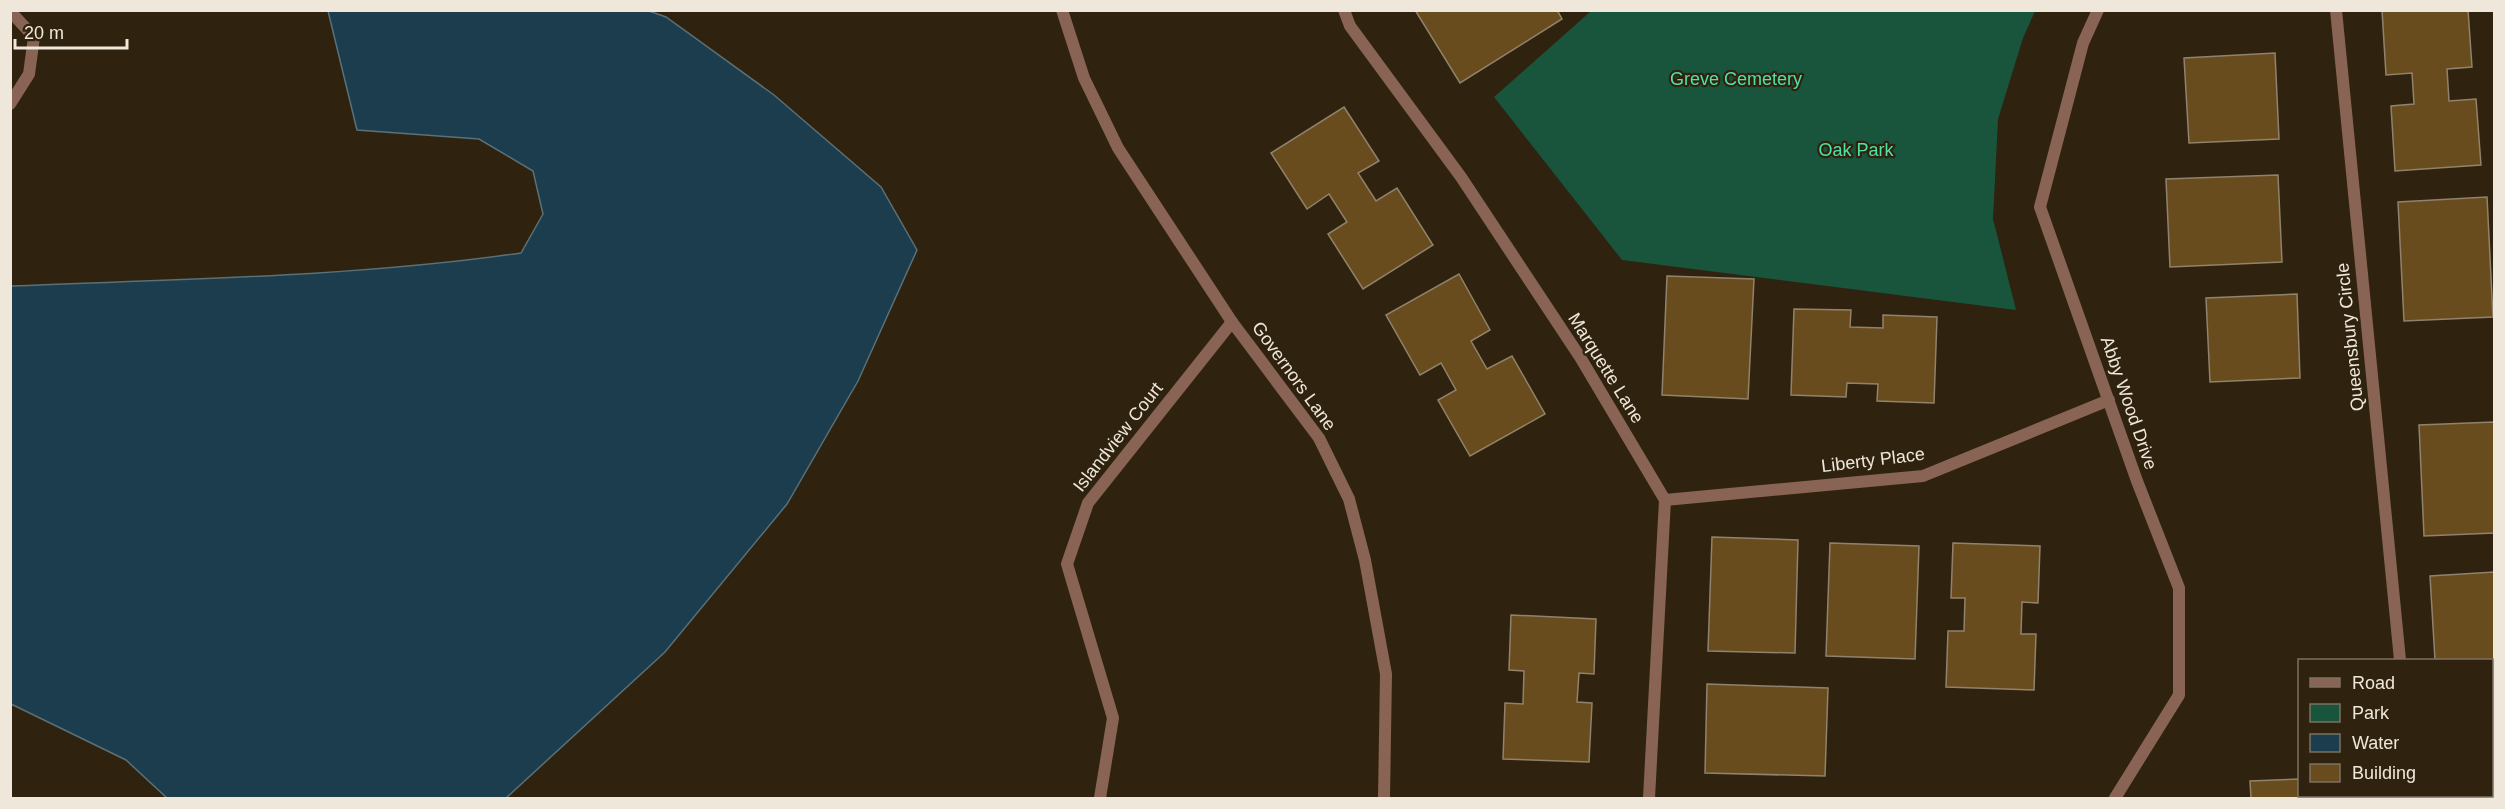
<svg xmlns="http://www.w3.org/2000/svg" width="2505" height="809" viewBox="0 0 2505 809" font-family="Helvetica,sans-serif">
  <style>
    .green { fill: #19553d }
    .water { fill: #1b3d4d; stroke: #5b7077; stroke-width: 1.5 }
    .building { fill: #684c1e; stroke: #91826c; stroke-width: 1.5 }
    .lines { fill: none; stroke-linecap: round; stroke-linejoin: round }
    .minor { stroke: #896454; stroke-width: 12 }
    .labels { text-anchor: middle; stroke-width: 4.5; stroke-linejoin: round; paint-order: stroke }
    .park-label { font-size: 18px; fill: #50e1a7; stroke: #2f230f }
    .street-label { font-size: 18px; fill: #efe7da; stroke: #2f230f }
  </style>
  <rect width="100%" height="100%" fill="#2f230f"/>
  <!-- green -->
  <path class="green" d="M1591 11H2035L2023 38 1998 119 1993 219 2016 310 1622 260 1494 97Z"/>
  <!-- water -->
  <path class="water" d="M328 11 646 10 666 17 774 95 881 187 917 250 858 381 787 504 665 652 506 798H167L126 760 11 704V286C180 279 353 277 521 253L543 214 533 171 479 139 357 130Z"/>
  <!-- building -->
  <g class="building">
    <path d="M1415 10H1557L1562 19 1460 83Z"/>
    <path d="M2382 10H2468L2472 67 2447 69 2449 101 2476 99 2481 165 2395 171 2391 106 2414 104 2412 73 2386 75Z"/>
    <path d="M2275 53 2279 139 2189 143 2184 58Z"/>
    <path d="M1344 107 1379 161 1358 173 1376 201 1397 188 1433 245 1363 289 1328 234 1347 222 1329 194 1307 209 1271 153Z"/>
    <path d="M2278 175 2282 262 2170 267 2166 179Z"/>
    <path d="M2487 197 2493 317 2404 321 2398 202Z"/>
    <path d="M1459 274 1490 330 1471 341 1487 369 1512 356 1545 414 1470 456 1438 400 1456 390 1441 363 1420 375 1386 315Z"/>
    <path d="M1667 276 1754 279 1748 399 1662 395Z"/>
    <path d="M2297 294 2300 378 2210 382 2206 298Z"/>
    <path d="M1794 309 1851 310 1850 327 1883 328V315L1937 317 1934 403 1877 401 1878 384 1847 383 1846 397 1791 395Z"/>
    <path d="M2494 422V533L2424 536 2419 425Z"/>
    <path d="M1712 537 1798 540 1795 653 1708 651Z"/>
    <path d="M1830 543 1919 546 1915 659 1826 656Z"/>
    <path d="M1953 543 2040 546 2038 603 2022 602 2021 634H2036L2034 690 1946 687 1948 631H1964L1965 598H1951Z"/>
    <path d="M2494 572V693H2492V660H2435L2430 576Z"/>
    <path d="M1511 615 1596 619 1594 674 1579 673 1577 702 1592 703 1589 762 1503 759 1505 703 1523 704 1524 671 1509 670Z"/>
    <path d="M1707 684 1828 688 1825 776 1705 773Z"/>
    <path d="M2300 779V796H2338V798H2251L2250 781Z"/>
  </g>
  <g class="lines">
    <!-- minor -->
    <g class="minor">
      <path d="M1062 10 1084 78 1118 148 1232 322 1319 438 1349 499 1365 560 1386 674 1384 798"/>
      <path d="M1344 10 1350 26 1461 177 1580 357 1665 500 1649 798"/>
      <path d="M2098 10 2083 43 2040 207 2137 481 2179 588V695L2115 798"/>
      <path d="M2336 10 2400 660"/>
      <path d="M10 11 34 37 29 74 10 104"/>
      <path d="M1665 500 1923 476 2109 400"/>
      <path d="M2414 796V798"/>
      <path d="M1100 798 1113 718 1067 564 1088 503 1232 322"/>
    </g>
  </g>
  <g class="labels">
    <!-- park labels -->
    <g class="park-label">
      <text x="1736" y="85">Greve Cemetery</text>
      <text x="1856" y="156">Oak Park</text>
    </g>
    <!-- street labels -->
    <g class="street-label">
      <text transform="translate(2350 337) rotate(-96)" y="6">Queensbury Circle</text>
      <text transform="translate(1606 368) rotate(58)" y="6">Marquette Lane</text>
      <text transform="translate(1294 376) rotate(54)" y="6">Governors Lane</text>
      <text transform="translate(2129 403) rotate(71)" y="6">Abby Wood Drive</text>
      <text transform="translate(1118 437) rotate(-52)" y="6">Islandview Court</text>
      <text transform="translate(1873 460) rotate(-7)" y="6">Liberty Place</text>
    </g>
  </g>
  <!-- border -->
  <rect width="2505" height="809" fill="none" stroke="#efe7da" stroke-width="24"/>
  <!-- legend -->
  <rect x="2298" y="659" width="195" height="138" fill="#2f230f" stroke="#7c7160" stroke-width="1.5"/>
  <rect x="2310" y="678" width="30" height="9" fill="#896454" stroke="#7c7160" stroke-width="1.5"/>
  <text x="2352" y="689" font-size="18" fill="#efe7da">Road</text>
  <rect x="2310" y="704" width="30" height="18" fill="#19553d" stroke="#7c7160" stroke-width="1.5"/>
  <text x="2352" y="719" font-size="18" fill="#efe7da">Park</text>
  <rect x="2310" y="734" width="30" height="18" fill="#1b3d4d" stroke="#7c7160" stroke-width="1.5"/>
  <text x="2352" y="749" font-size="18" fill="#efe7da">Water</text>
  <rect x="2310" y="764" width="30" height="18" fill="#684c1e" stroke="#7c7160" stroke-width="1.5"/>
  <text x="2352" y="779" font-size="18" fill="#efe7da">Building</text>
  <!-- scale -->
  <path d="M15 39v9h112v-9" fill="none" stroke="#efe7da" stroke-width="3"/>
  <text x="24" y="39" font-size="18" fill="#efe7da" stroke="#2f230f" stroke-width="4.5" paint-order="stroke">20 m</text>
</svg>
